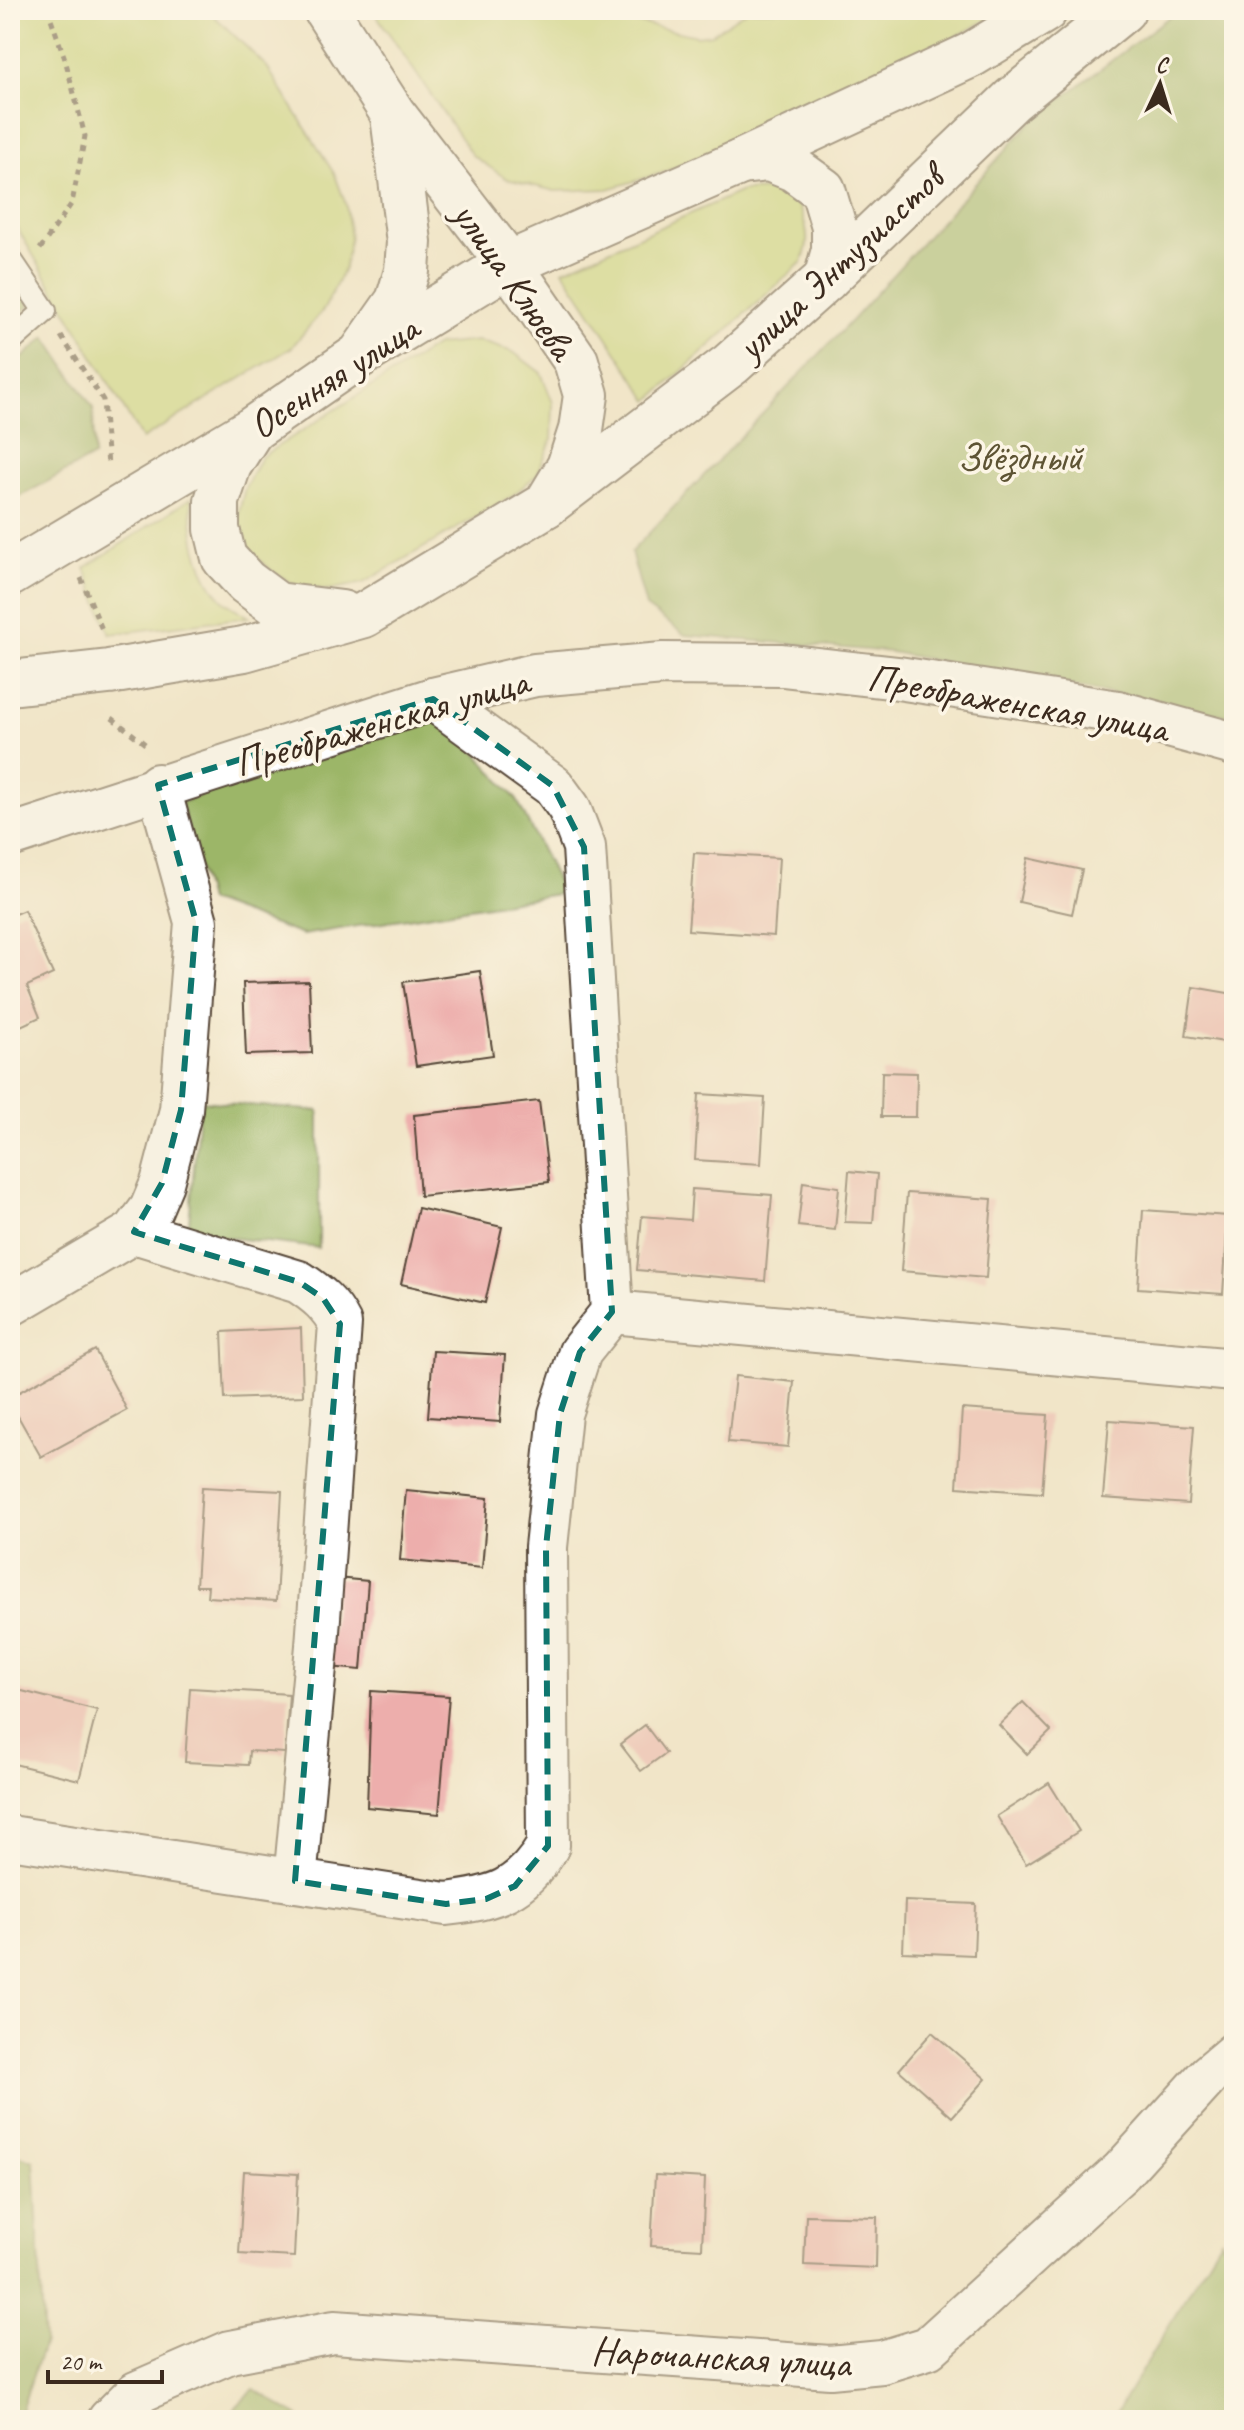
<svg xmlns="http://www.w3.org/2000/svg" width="1244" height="2430" viewBox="0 0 1244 2430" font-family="Caveat,sans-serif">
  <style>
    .green { fill: #c5d476; stroke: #807f4a; stroke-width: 2 }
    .forest { fill: #9cb667; stroke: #6c7042; stroke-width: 2 }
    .building { fill: #edaeac }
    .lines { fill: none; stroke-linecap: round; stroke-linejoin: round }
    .service-casing { stroke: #564638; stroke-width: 26 }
    .minor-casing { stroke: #564638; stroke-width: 46 }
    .secondary-casing { stroke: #564638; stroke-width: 48 }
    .primary-casing { stroke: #564638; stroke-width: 48 }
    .path { stroke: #564638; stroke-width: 5; stroke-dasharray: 6 6; stroke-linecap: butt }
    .service { stroke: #fff; stroke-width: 22 }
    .minor { stroke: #fff; stroke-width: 42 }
    .secondary { stroke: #fff; stroke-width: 44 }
    .primary { stroke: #fff; stroke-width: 44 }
    .marked { fill: none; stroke: #0f766e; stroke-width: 6; stroke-dasharray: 16 10; stroke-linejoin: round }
    .labels { text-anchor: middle; stroke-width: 7; stroke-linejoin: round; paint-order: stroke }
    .street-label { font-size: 40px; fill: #3b2a1e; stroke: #fcf5e5 }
    .park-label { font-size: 40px; fill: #5e5434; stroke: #fcf5e5 }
  </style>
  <rect width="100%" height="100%" fill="#fcf5e5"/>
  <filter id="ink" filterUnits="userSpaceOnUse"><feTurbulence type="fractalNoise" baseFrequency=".0125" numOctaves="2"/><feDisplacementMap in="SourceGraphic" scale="16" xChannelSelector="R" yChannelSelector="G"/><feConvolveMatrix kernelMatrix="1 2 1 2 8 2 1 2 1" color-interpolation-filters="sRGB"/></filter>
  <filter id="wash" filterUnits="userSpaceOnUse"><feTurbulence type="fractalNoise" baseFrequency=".006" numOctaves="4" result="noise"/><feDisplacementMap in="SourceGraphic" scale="32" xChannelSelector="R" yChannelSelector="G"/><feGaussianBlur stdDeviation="1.8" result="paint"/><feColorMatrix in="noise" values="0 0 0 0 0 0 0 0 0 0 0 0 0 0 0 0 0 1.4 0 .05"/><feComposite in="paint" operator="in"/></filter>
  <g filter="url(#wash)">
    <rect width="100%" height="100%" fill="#f1e5c8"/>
    <!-- green -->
    <g class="green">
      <path d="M10 10H208L267 67 335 175 346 205 350 238 344 269 324 309 291 348 142 439 10 216Z"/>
      <path d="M373 10H580L697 36 712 34 747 10H1005L915 59 665 172 608 189 555 191 507 179 472 155Z"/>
      <path d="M774 190 797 202C806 224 812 239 802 262L649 401 563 270 742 191Z"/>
      <path d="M478 341 513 352 541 373 553 403 552 439 537 475 512 496 363 583 329 590 297 586 272 571 248 549 237 520 245 488 261 457 437 345Z"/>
      <path d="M191 498C191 533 197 572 222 599 229 606 240 611 249 617L110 634 85 568Z"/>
    </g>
    <!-- forest -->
    <g class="forest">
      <path d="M1178 10H1234V717L891 652 685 635 646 607 631 552 852 320 1031 122Z"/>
      <path d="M10 276 30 305 10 322Z"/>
      <path d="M46 337 93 408 94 456 10 502V369Z"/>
      <path d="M441 712 517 800 563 893 302 935 208 901 181 803 308 751Z"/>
      <path d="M200 1101 319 1111V1248L188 1233Z"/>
      <path d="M10 2152 34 2161 44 2342 18 2420H10Z"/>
      <path d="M1221 2239 1234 2262V2420H1112Z"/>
      <path d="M254 2389 303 2420H223Z"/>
    </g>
    <g id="blocks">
      <!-- building -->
      <g class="building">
        <path d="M694 853 779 858 774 936 688 930Z"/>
        <path d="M1028 858 1082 870 1072 914 1019 902Z"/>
        <path d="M24 910 53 974 27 986 40 1017 10 1031V916Z"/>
        <path d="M480 971 493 1055 416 1066 403 982Z"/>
        <path d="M309 981 312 1053 246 1055 243 983Z"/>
        <path d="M1193 987 1234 994 1231 1043 1186 1036Z"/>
        <path d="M882 1072 917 1073 916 1117H881Z"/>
        <path d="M699 1094 765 1098 761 1164 695 1160Z"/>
        <path d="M539 1101 549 1182 420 1196 414 1115Z"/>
        <path d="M849 1171 877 1174 873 1223 845 1222Z"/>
        <path d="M803 1182 839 1187 835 1230 798 1226Z"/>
        <path d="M692 1189 772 1195 765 1281 637 1270 642 1216 690 1220Z"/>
        <path d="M907 1193 992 1199 986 1278 901 1271Z"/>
        <path d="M418 1208 502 1227 485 1303 401 1284Z"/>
        <path d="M1143 1210 1228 1216 1223 1294 1138 1288Z"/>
        <path d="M301 1328 303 1396 225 1399 222 1332Z"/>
        <path d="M95 1350 127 1410 41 1457 10 1402V1397Z"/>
        <path d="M433 1351 505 1355 500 1422 428 1417Z"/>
        <path d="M735 1376 794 1382 788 1447 728 1442Z"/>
        <path d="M962 1409 1048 1415 1042 1493 957 1487Z"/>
        <path d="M1109 1420 1194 1426 1188 1504 1103 1498Z"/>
        <path d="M202 1487 282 1491 276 1601 207 1597 208 1586H196Z"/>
        <path d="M406 1490 488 1498 482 1568 400 1560Z"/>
        <path d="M336 1578 368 1581 361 1670 329 1667Z"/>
        <path d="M10 1688 97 1710 79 1780 10 1763Z"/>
        <path d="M190 1688 289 1694 285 1753 249 1751 248 1765 185 1762Z"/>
        <path d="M371 1691 449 1696 439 1814 367 1807Z"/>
        <path d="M1023 1702 1051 1731 1027 1754 999 1725Z"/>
        <path d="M645 1725 666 1753 641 1771 620 1744Z"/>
        <path d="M1049 1783 1079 1831 1026 1864 997 1816Z"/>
        <path d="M905 1901 976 1904 974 1955 903 1952Z"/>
        <path d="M932 2032 986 2079 952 2117 899 2070Z"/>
        <path d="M244 2171 298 2174 294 2257 239 2254Z"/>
        <path d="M655 2175 705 2178 702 2249 651 2246Z"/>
        <path d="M806 2215 877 2217 876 2268 804 2265Z"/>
      </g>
    </g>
  </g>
  <g filter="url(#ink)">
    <use href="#blocks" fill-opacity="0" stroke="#564638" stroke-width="2"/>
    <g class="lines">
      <!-- service casing -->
      <g class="service-casing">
        <path id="service" d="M10 259 45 311 10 342"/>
      </g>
      <!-- minor casing -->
      <g class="minor-casing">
        <g id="minor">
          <path d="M10 836 433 699 535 675 663 664 782 665 898 678 1118 712 1234 744"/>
          <path d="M134 1232 299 1282C317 1294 330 1304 340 1324L317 1646 295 1881"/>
          <path d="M10 1305 134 1232 151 1209 162 1183 181 1110 196 922 158 785"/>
          <path d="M612 1312 1234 1370"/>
          <path d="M10 1837 446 1904C495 1898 521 1891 548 1846L546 1547 560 1414 580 1352 612 1312 584 847 569 808 553 786 433 699"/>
          <path d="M109 2420 136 2393 230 2352 334 2332 830 2367 882 2362 928 2348 1122 2171 1209 2075 1234 2054"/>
        </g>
      </g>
      <!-- secondary casing -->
      <g class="secondary-casing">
        <g id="secondary">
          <path d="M741 162 769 159 794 169 823 190 834 227V250L826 279"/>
          <path d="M360 355 509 264 741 162 971 55 1045 10"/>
          <path d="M546 505 731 364 826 279 1012 100 1123 10"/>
        </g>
      </g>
      <!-- primary casing -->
      <g class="primary-casing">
        <g id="primary">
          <path d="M250 432 229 465 217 501V529L224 558 246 582 277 605 342 613"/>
          <path d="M10 574 251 430 360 355 398 301 407 271 409 242 393 116"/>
          <path d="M10 683 109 672 244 649 364 615 546 505 569 467 581 430 586 395 576 361 509 264 393 114 326 10"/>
        </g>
      </g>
      <!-- path -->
      <g class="path">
        <path d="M40 249 72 203 85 136 65 59 48 10"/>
        <path d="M61 336 103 400 108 466"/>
        <path d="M81 578 103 632"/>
        <path d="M112 718 149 747"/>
      </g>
      <!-- service -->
      <use href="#service" class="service"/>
      <!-- minor -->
      <use href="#minor" class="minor"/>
      <!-- secondary -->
      <use href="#secondary" class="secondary"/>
      <!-- primary -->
      <use href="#primary" class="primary"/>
    </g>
  </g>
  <!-- marked area -->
  <path d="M0 0H1244V2430H0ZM433 699 553 786 584 847 612 1312 580 1352 560 1414 546 1547 548 1846 515 1886 486 1899 446 1904 295 1881 340 1324 323 1298 299 1282 134 1232 162 1183 181 1110 196 922 158 785Z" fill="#f1e5c8" fill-opacity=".55" fill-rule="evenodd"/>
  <path class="marked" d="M433 699 553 786 584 847 612 1312 580 1352 560 1414 546 1547 548 1846 515 1886 486 1899 446 1904 295 1881 340 1324 323 1298 299 1282 134 1232 162 1183 181 1110 196 922 158 785Z"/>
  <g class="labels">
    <!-- street labels -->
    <g class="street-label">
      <text transform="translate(839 262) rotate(-43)" y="14">улица Энтузиастов</text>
      <text transform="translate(515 280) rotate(55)" y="14">улица Клюева</text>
      <text transform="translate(333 376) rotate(-33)" y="14">Осенняя улица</text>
      <text transform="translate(1018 702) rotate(10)" y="14">Преображенская улица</text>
      <text transform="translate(381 721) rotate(-16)" y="14">Преображенская улица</text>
      <text transform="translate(721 2356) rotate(3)" y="14">Нарочанская улица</text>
    </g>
    <!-- park labels -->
    <g class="park-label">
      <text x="1020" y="470">Звёздный</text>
    </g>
  </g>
  <!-- margin -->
  <rect width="1244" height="2430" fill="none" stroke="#fcf5e5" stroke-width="40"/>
  <!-- north arrow -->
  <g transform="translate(1160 84) rotate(4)" stroke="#fcf5e5" stroke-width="6" paint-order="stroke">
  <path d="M0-6L14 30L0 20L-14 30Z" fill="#3b2a1e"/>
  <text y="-12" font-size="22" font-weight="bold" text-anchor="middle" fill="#3b2a1e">С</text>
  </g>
  <!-- scale -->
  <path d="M48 2370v12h114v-12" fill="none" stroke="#3b2a1e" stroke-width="4"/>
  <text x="60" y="2370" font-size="24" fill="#3b2a1e" stroke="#fcf5e5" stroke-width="6" paint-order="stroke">20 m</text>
</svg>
